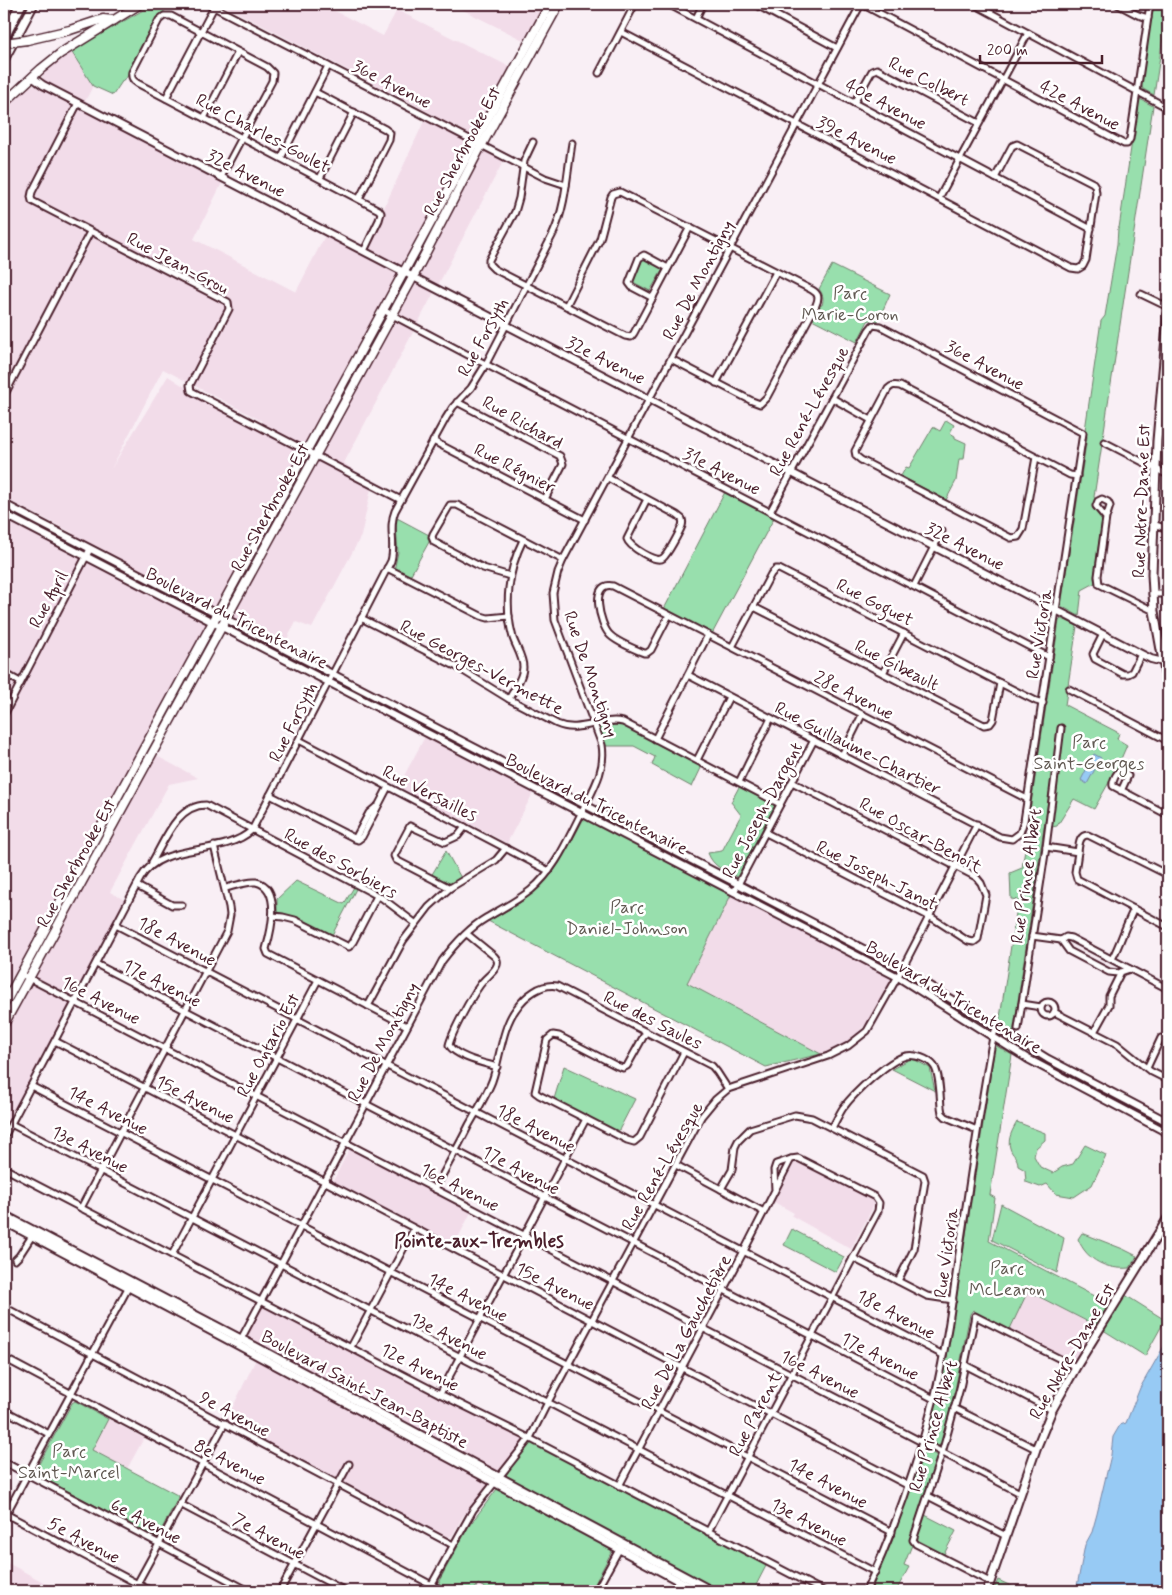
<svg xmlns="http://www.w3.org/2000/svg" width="1172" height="1595" viewBox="0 0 1172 1595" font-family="Mynerve,sans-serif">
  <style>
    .built { fill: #f2dce9; fill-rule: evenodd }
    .green { fill: #98dfad; stroke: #717f6c }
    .water { fill: #97caf4; stroke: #7886a4 }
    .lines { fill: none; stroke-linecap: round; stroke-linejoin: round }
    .minor-casing { stroke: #4a1f2b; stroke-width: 9 }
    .tertiary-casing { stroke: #4a1f2b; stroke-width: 10 }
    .secondary-casing { stroke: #4a1f2b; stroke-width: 11 }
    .primary-casing { stroke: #4a1f2b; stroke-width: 11 }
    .motorway-casing { stroke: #4a1f2b; stroke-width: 12 }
    .minor { stroke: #fff; stroke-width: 5 }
    .tertiary { stroke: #fff; stroke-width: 6 }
    .secondary { stroke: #fff; stroke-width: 7 }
    .primary { stroke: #fff; stroke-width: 8 }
    .motorway { stroke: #fff; stroke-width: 9 }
    .primary-bridge-casing { stroke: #4a1f2b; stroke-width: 11; stroke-linecap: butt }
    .primary-bridge { stroke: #fff; stroke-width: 8 }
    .labels { text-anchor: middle; stroke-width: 5; stroke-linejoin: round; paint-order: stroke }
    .street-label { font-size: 18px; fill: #4a1f2b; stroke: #fff }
    .park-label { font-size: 18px; fill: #615952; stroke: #fff }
    .neighbourhood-label { font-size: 19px; font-weight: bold; fill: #4a1f2b; stroke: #fff }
  </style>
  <rect width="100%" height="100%" fill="#f9eff5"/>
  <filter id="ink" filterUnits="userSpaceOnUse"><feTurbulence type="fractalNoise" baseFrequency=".02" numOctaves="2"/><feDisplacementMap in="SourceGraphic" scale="10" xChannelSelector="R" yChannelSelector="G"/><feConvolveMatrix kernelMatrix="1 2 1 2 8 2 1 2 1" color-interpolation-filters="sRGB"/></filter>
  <g filter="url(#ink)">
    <!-- built -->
    <g class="built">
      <path d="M221 4H322L383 36 397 10 510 67 474 136Z"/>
      <path d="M451 4H544L525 41Z"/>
      <path d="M71 51 93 86 81 109 223 181 194 239 296 292 327 232 364 251 426 117 474 142 216 615 70 538 73 533 4 498V110L31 85 36 86 43 79 42 74ZM163 369 262 421 260 426 191 391 168 376 111 469Z"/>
      <path d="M482 146 505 158 344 463 372 484 361 536 312 628 296 622 282 648 226 620Z"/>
      <path d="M4 514 212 622 4 1005Z"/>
      <path d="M426 735 534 791 507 843 398 787Z"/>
      <path d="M153 754 198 778 169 784 110 892 128 902 4 1136V1026Z"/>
      <path d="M731 895 892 978 870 1019 854 1037 842 1045 821 1054 687 983Z"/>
      <path d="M350 1148 472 1210 454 1246 332 1183Z"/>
      <path d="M800 1162 871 1197 873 1203 872 1209 851 1249 792 1216 794 1213 774 1202 794 1163Z"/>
      <path d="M1027 1291 1100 1328 1076 1367 1008 1333Z"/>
      <path d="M262 1301 530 1438 500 1478 241 1339Z"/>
      <path d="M258 1355 487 1482 488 1485 463 1516 452 1536 449 1537 338 1484 225 1423Z"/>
      <path d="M108 1419 144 1438 127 1469 92 1450Z"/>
      <path d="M4 1561 60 1591H4Z"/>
    </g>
    <!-- green -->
    <g class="green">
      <path d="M154 4H168L128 76 123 80 113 95 93 86 71 51Z"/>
      <path d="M1153 4H1168L1154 95 1143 89 1141 85Z"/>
      <path d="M1140 99 1153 106 1094 497 1096 500C1090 510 1100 512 1102 520L1094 578 1095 583 1082 590 1079 616 1061 606 1087 437 1085 430 1101 321 1105 316 1117 244 1118 228H1119L1138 101Z"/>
      <path d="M643 258H645L662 268 663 269 650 291 633 282Z"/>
      <path d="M832 265 890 294 878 321 873 319 868 321 857 342 812 319 820 305H822C824 299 823 294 819 289Z"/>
      <path d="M946 420 954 425 950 433 955 436V438L966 443 964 459H959L956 481 946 500 901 476 906 467 909 468 933 427 940 431Z"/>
      <path d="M725 492 774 518 712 634 664 609Z"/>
      <path d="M397 518 429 535V542L410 576 395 568V566L398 552 396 526Z"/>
      <path d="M1061 619H1063L1077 626 1065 705 1119 733 1117 739 1127 745 1117 768 1094 809 1074 799 1057 826 1047 828 1056 748 1013 1034 999 1024 1018 900 1011 899 1010 873 1022 868 1029 826V817L1059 621Z"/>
      <path d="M611 723 625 726 663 747 702 766 692 787 652 765 655 757 634 746H606L599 726Z"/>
      <path d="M739 787 775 805 737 877C725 871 713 867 708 853L722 851 741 815 731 802Z"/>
      <path d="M584 818 731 895 687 983 821 1054 766 1067 488 921C499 915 511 909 521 902 552 880 567 850 584 818Z"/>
      <path d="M446 851 461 878 449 885 431 876Z"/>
      <path d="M296 881 344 904 354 887 356 889 332 935 300 918 277 912V899Z"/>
      <path d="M995 1045 1012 1055 990 1195 995 1198 989 1241 1113 1306 1122 1293 1165 1320 1145 1356 1100 1328 1028 1291 1008 1333 975 1317 977 1313 973 1310 970 1314 955 1390 941 1445 938 1446 926 1439 952 1326Z"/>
      <path d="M910 1059 915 1060 930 1068 935 1091 892 1069Z"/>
      <path d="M564 1066 635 1099 618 1132 554 1099Z"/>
      <path d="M1017 1122 1045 1133V1140L1036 1148 1034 1156 1040 1167 1053 1173 1062 1167 1073 1164 1085 1145 1106 1155 1092 1185 1074 1197 1056 1194 1047 1184 1040 1187 1026 1182 1025 1170 1018 1166C1018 1156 1012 1156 1010 1148 1007 1139 1013 1129 1017 1122Z"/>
      <path d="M1001 1204 1064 1238 1057 1273 992 1240Z"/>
      <path d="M792 1229 844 1257 836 1272 784 1245Z"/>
      <path d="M1082 1233 1123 1249 1137 1256 1130 1268C1107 1270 1087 1261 1078 1239Z"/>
      <path d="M75 1401 108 1419 92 1450 179 1496 157 1538 34 1473 72 1403Z"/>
      <path d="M530 1438 768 1562 753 1591H712L500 1478Z"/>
      <path d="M926 1450 936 1455 937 1459 910 1540 912 1545 904 1565 909 1567 896 1591H870L892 1541 923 1451Z"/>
      <path d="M498 1488 612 1549V1551L591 1591H490L478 1584 474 1591H453L439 1584V1581L469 1526 497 1489Z"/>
      <path d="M925 1515 956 1531 943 1556 916 1541Z"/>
      <path d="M998 1580 1022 1591H999L994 1589Z"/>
    </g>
    <!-- water -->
    <g class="water">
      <path d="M1094 754 1101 758 1087 784 1081 780Z"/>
      <path d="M1168 1339V1591H1076L1085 1545 1092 1532 1097 1514 1111 1455 1113 1437 1120 1425 1126 1423 1140 1388Z"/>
    </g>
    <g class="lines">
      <!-- minor casing -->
      <g class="minor-casing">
        <g id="minor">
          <path d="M208 4 545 178 566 185"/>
          <path d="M668 4 1091 229"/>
          <path d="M755 4 837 48"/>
          <path d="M862 4 1124 144H1127L1130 139 1150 4"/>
          <path d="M974 4 1168 108"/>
          <path d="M1117 4 1138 15 1148 18"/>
          <path d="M696 18 703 4"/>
          <path d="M621 32 1071 268 1078 269 1083 266 1086 260 1096 193 1095 186 1093 183 1017 144 1012 146 995 178"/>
          <path d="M1166 56 1168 58"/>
          <path d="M599 73 635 4"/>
          <path d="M315 92 385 129 390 133 389 140 359 199"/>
          <path d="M166 98 214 7"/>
          <path d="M78 103 32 192 31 197 32 201 228 302 229 309 190 385 191 391 401 500"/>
          <path d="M854 103 872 71 877 69 979 123"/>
          <path d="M204 118 238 52"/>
          <path d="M533 142 524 161 519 198 515 212 489 260V264L494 269 625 336 631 337 634 333 690 227"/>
          <path d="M281 158 328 66"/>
          <path d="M221 177 272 81 273 73 267 67 171 16H164L159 20 132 72C131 77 132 80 137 83L379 210 381 213 379 220 364 251"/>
          <path d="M320 178 354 112"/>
          <path d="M939 198 1028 33"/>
          <path d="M1141 294 1168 307"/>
          <path d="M653 298 632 287 629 283 639 258 644 255 668 268"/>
          <path d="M566 306 600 239 611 197 613 194 620 192 812 290C819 294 819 298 816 305L767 397 760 404 752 401 671 359"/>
          <path d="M383 310 489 366 1049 657"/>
          <path d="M716 383 776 272"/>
          <path d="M4 396 90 232"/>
          <path d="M832 398 871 420"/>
          <path d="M457 402 560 456 563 464 561 468 545 499"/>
          <path d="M433 441 585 520"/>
          <path d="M1104 442 1168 475"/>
          <path d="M1036 457 1023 529 1018 537 1011 538 861 460 856 456 855 451 888 389C892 385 894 385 900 386L1070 475 1077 476"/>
          <path d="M608 478 677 515 682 519C683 523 683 522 682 526 679 533 668 554 663 558 656 564 629 546 627 539L647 499"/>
          <path d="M1106 518 1096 506 1098 501 1102 499 1108 502 1110 506 1106 518 1098 576 1099 584 1154 611"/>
          <path d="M1153 524 1168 529"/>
          <path d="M387 568 481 616 488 618 509 616"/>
          <path d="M510 576 483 568 434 542 432 537 433 534 450 505H457L563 560"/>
          <path d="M914 586 942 531"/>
          <path d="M1152 594H1168"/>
          <path d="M754 607 984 725 990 724 993 720 1000 683"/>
          <path d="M669 615 651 650 647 653H644C634 649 615 641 609 634 600 624 589 581 613 586L1027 799"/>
          <path d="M361 618 457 667 509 699 557 724C579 734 601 717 623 722L780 804"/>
          <path d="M1103 634 1093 654 1095 659 1123 674H1128L1132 672 1141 654"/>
          <path d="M732 647 771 574 776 569H779L1000 683 1036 701 1043 703"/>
          <path d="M4 673 20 682"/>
          <path d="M883 673 904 633"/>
          <path d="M688 675 1000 837 1012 839 1020 833 1024 821 1083 433 880 326 873 325 869 330 770 512"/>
          <path d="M1069 689 1168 741"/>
          <path d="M509 699C514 689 523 678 523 667 523 657 516 647 513 638 504 605 508 570 523 540"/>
          <path d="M4 715 90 549"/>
          <path d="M655 739 708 635"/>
          <path d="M299 740 549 871"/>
          <path d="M842 755 862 715"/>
          <path d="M697 760 729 697"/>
          <path d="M739 782 771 718"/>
          <path d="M1121 791 1128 776 1120 771C1116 773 1112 782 1113 786L1168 815"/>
          <path d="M270 795 358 840 362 837 388 787"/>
          <path d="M766 833 934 919 968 941 974 942 978 939 986 895 981 883 976 877 792 782"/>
          <path d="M355 839 369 813 376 807"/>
          <path d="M1046 847 1078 852C1079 845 1079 835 1088 835L1168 875"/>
          <path d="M1078 852 1075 872 1077 879 1168 927"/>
          <path d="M152 862C165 840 177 805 206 805L382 898 415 923"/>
          <path d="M137 886 172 905H182"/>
          <path d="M226 888C235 886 247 881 256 882 282 887 271 932 266 949L268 954 407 1026"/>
          <path d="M450 888 396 860 394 856 410 826 445 842 458 836 465 827"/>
          <path d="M734 892 814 740"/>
          <path d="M273 916 283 917 295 920 349 947 353 942 377 896"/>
          <path d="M116 925 943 1355"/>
          <path d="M467 934 494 956C497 959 499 962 496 967 493 973 485 978 480 985 472 996 452 1032 449 1045 456 1057 484 1063 497 1067"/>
          <path d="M1032 936 1061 940 1066 937 1071 938 1168 989"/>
          <path d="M1061 940 1069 951 1109 972 1118 973 1130 969"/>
          <path d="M1112 959C1121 942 1125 926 1134 909"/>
          <path d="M96 964 934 1399"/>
          <path d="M21 974 1020 1493"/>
          <circle cx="1048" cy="1009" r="7"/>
          <path d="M1022 1004 1041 1007"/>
          <path d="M368 1006 403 941 429 907 450 888 496 860 506 848"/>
          <path d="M1054 1012 1117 1044 1150 1071 1168 1080"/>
          <path d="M1018 1029 1046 847 1061 728"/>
          <path d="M646 1032 627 1066 623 1068 617 1066 559 1036 553 1035 547 1040 535 1092 539 1095 627 1140 634 1142 640 1137 684 1052"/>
          <path d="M1094 1032 1109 1005V996L1121 972"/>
          <path d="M55 1041 909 1486"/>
          <path d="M1147 1068 1161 1038"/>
          <path d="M31 1086 892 1532"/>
          <path d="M11 1124 875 1572"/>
          <path d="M832 1128C836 1121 839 1114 843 1108 854 1093 889 1060 906 1056 914 1054 928 1058 934 1066 940 1074 940 1097 941 1107L942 1113 946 1117 977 1130"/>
          <path d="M4 1137 140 879C162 840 222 858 252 830L391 561C396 544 388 528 395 511L446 418 453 407 471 388 486 364 553 234C566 206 567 174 572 143"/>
          <path d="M676 1165 764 1212"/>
          <path d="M4 1168 440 1394 523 1435 823 1591"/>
          <path d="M435 1189C446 1168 458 1147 469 1125 477 1111 486 1096 492 1081 500 1059 502 1027 516 1009 525 996 541 983 557 986L712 1066 717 1072 728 1089"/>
          <path d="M721 1189 732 1170 735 1147 738 1141 750 1129 795 1115 812 1118 919 1173 923 1175 925 1181 914 1249 898 1281"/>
          <path d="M81 1208 227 931 230 915 229 907 214 846"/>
          <path d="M172 1255 318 980"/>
          <path d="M853 1258 927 1296 953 1300"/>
          <path d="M15 1260 19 1256 32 1236"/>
          <path d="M4 1307 453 1545"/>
          <path d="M240 1341 442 961C454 945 469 928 486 918 501 909 517 901 531 890 557 868 568 838 583 810 594 788 606 769 602 745L555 620 553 593 558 572 563 560 861 4"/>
          <path d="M351 1347 414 1229"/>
          <path d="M4 1358 443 1591"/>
          <path d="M965 1365 1052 1410"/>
          <path d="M440 1394 586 1119"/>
          <path d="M954 1408 1036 1449"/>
          <path d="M4 1410 49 1434"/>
          <path d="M4 1462 249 1591"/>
          <path d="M619 1486 744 1251 791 1159 776 1164 774 1170 775 1190"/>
          <path d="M928 1496 1006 1536"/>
          <path d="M180 1504 345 1591"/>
          <path d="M4 1513 151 1591"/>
          <path d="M6 1514 129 1286"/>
          <path d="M708 1532 878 1211 879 1203 875 1197 798 1158 791 1159"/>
          <path d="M990 1582 916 1544 913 1540 942 1453 960 1388 975 1316 1076 1367"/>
          <path d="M137 1584 225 1423"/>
          <path d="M280 1591 349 1464"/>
          <path d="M428 1591 473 1510 530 1438 548 1402 701 1117 715 1100 728 1089 828 1056 848 1046 867 1031 902 969 977 824"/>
          <path d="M596 1591 621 1546"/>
          <path d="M866 1591C895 1529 917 1465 934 1399 946 1349 953 1297 960 1246 971 1176 980 1106 993 1037L996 1028"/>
        </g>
      </g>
      <!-- tertiary casing -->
      <g class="tertiary-casing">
        <g id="tertiary">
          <path d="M32 77 43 85 1141 654 1151 659 1163 662"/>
          <path d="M4 504 902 969 1048 1059 1168 1122"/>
          <path d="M4 514 898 977 1028 1059 1168 1133"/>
        </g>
      </g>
      <!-- secondary casing -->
      <g class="secondary-casing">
        <g id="secondary">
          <path d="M4 60 34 4"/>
          <path d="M1168 314 1157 441 1152 574 1154 611 1168 689"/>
          <path d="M4 1215 241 1339 712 1591"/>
          <path d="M4 1221 238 1345 698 1591"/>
          <path d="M987 1591 1036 1449 1052 1410 1076 1367 1168 1218"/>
        </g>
      </g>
      <!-- primary casing -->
      <g class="primary-casing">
        <g id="primary">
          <path d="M27 40 70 30 103 19 114 20"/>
          <path d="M4 103 41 69 61 53 140 4"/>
          <path d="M4 1005 550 4"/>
          <path d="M4 1024 411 281 479 150 559 4"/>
        </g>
      </g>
      <!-- motorway casing -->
      <g class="motorway-casing">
        <g id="motorway">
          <path d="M4 13 8 4"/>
          <path d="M4 37 21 4"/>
        </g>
      </g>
      <!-- minor -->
      <use href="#minor" class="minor"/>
      <!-- tertiary -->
      <use href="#tertiary" class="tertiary"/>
      <!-- secondary -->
      <use href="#secondary" class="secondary"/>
      <!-- primary -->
      <use href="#primary" class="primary"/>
      <!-- motorway -->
      <use href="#motorway" class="motorway"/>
      <!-- primary-bridge casing -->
      <g class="primary-bridge-casing">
        <path id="primary-bridge" d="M4 43 27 40"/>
      </g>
      <!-- primary-bridge -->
      <use href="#primary-bridge" class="primary-bridge"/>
    </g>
  </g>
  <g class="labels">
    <!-- street labels -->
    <g class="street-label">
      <text transform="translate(929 81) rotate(27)" y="6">Rue Colbert</text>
      <text transform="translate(392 84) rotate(27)" y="6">36e Avenue</text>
      <text transform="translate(886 104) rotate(28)" y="6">40e Avenue</text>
      <text transform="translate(1080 105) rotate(28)" y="6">42e Avenue</text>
      <text transform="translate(263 133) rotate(28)" y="6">Rue Charles-Goulet</text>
      <text transform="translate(857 140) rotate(27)" y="6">39e Avenue</text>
      <text transform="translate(462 151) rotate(-62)" y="6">Rue Sherbrooke Est</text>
      <text transform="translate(246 173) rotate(27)" y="6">32e Avenue</text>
      <text transform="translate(178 263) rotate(28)" y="6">Rue Jean-Grou</text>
      <text transform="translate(698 280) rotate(-62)" y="6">Rue De Montigny</text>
      <text transform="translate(483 337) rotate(-61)" y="6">Rue Forsyth</text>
      <text transform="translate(606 360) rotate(27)" y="6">32e Avenue</text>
      <text transform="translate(985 365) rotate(28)" y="6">36e Avenue</text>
      <text transform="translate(809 411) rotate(-61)" y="6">Rue René-Lévesque</text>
      <text transform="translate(523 422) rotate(29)" y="6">Rue Richard</text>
      <text transform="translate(515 468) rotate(27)" y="6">Rue Régnier</text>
      <text transform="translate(722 471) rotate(27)" y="6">31e Avenue</text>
      <text transform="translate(1141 501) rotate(-88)" y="6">Rue Notre-Dame Est</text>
      <text transform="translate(270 507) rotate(-61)" y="6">Rue Sherbrooke Est</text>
      <text transform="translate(965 546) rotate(27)" y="6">32e Avenue</text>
      <text transform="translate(48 599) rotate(-62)" y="6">Rue April</text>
      <text transform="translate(875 602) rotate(27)" y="6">Rue Goguet</text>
      <text transform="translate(237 618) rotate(27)" y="6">Boulevard du Tricentenaire</text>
      <text transform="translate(1039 634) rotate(-81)" y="6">Rue Victoria</text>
      <text transform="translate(897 665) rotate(27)" y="6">Rue Gibeault</text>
      <text transform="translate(482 667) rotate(28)" y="6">Rue Georges-Vermette</text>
      <text transform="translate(591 674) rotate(71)" y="6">Rue De Montigny</text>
      <text transform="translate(854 695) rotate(27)" y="6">28e Avenue</text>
      <text transform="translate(293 722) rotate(-63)" y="6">Rue Forsyth</text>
      <text transform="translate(858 748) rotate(27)" y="6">Rue Guillaume-Chartier</text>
      <text transform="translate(430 793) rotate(27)" y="6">Rue Versailles</text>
      <text transform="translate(597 804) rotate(27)" y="6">Boulevard du Tricentenaire</text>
      <text transform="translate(762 810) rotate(-62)" y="6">Rue Joseph-Dargent</text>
      <text transform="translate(921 835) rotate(29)" y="6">Rue Oscar-Benoît</text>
      <text transform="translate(76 863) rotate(-61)" y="6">Rue Sherbrooke Est</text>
      <text transform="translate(341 863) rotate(29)" y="6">Rue des Sorbiers</text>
      <text transform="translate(877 875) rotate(27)" y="6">Rue Joseph-Janot</text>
      <text transform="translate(1026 876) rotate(-82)" y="6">Rue Prince Albert</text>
      <text transform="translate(177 941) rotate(28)" y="6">18e Avenue</text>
      <text transform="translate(162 983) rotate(27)" y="6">17e Avenue</text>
      <text transform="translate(954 997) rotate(31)" y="6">Boulevard du Tricentenaire</text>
      <text transform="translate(101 1000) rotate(27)" y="6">16e Avenue</text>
      <text transform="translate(653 1020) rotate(27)" y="6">Rue des Saules</text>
      <text transform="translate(383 1042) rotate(-62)" y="6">Rue De Montigny</text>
      <text transform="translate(268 1045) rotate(-62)" y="6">Rue Ontario Est</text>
      <text transform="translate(195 1099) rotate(27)" y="6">15e Avenue</text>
      <text transform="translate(108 1110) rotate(27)" y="6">14e Avenue</text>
      <text transform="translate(536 1128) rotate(27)" y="6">18e Avenue</text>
      <text transform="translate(90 1149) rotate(27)" y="6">13e Avenue</text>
      <text transform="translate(662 1166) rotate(-60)" y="6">Rue René-Lévesque</text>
      <text transform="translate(521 1170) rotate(28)" y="6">17e Avenue</text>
      <text transform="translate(460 1187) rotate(27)" y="6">16e Avenue</text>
      <text transform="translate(946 1253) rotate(-82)" y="6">Rue Victoria</text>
      <text transform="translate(555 1286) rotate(27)" y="6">15e Avenue</text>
      <text transform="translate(468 1297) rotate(27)" y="6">14e Avenue</text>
      <text transform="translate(896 1314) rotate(28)" y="6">18e Avenue</text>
      <text transform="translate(686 1332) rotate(-62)" y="6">Rue De La Gauchetière</text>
      <text transform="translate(449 1336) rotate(27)" y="6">13e Avenue</text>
      <text transform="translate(1072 1351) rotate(-60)" y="6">Rue Notre-Dame Est</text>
      <text transform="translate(880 1356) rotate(27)" y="6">17e Avenue</text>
      <text transform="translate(420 1367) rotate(27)" y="6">12e Avenue</text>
      <text transform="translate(820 1374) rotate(27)" y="6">16e Avenue</text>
      <text transform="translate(365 1389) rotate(28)" y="6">Boulevard Saint-Jean-Baptiste</text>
      <text transform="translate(235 1414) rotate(28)" y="6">9e Avenue</text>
      <text transform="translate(755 1414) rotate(-62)" y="6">Rue Parent</text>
      <text transform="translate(933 1426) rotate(-74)" y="6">Rue Prince Albert</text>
      <text transform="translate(230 1462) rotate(28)" y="6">8e Avenue</text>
      <text transform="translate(828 1483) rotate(28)" y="6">14e Avenue</text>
      <text transform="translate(146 1521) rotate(28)" y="6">6e Avenue</text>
      <text transform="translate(809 1522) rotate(28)" y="6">13e Avenue</text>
      <text transform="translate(269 1536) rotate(28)" y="6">7e Avenue</text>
      <text transform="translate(84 1540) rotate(28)" y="6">5e Avenue</text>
    </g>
    <!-- park labels -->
    <g class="park-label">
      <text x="850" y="299">Parc<tspan x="850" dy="21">Marie-Coron</tspan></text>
      <text x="1089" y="748">Parc<tspan x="1089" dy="21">Saint-Georges</tspan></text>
      <text x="627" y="913">Parc<tspan x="627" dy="21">Daniel-Johnson</tspan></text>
      <text x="1007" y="1274">Parc<tspan x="1007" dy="21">McLearon</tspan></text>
      <text x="69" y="1457">Parc<tspan x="69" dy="21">Saint-Marcel</tspan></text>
    </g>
    <!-- neighbourhood labels -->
    <g class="neighbourhood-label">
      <text x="479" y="1247">Pointe-aux-Trembles</text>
    </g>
  </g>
  <!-- margin -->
  <rect width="1172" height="1595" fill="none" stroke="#fff" stroke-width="20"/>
  <rect x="10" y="10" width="1152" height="1575" fill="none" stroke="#4a1f2b" stroke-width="2" filter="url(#ink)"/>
  <!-- scale -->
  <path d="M980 55v8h122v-8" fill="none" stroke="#4a1f2b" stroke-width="2.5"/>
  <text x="987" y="55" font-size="15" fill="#4a1f2b" stroke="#ffffff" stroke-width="4" paint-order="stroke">200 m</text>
</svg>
